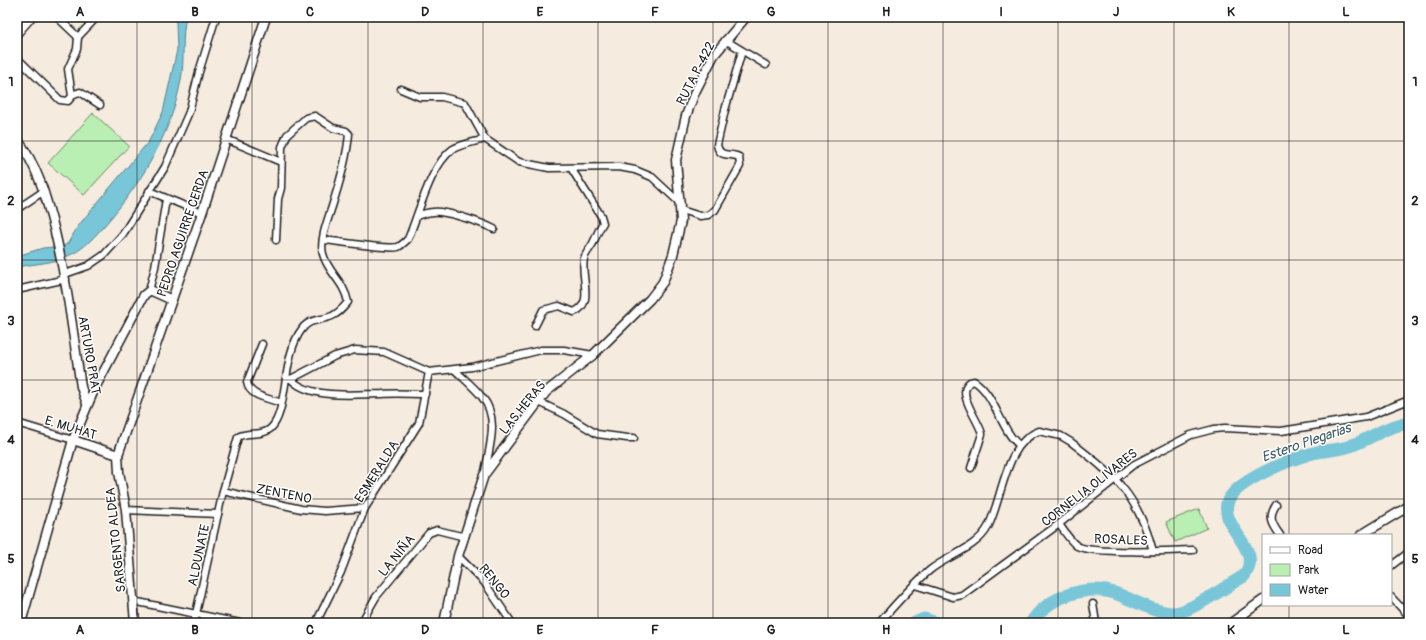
<svg xmlns="http://www.w3.org/2000/svg" width="1426" height="640" viewBox="0 0 1426 640" font-family="Pangolin,sans-serif">
  <style>
    .green { fill: #b9efb2; stroke: #6a8667 }
    .water { fill: #79c6d8; stroke: #54828d }
    .lines { fill: none; stroke-linecap: round; stroke-linejoin: round }
    .river { stroke: #79c6d8; stroke-width: 13 }
    .minor-casing { stroke: #1c1c1c; stroke-width: 9 }
    .tertiary-casing { stroke: #1c1c1c; stroke-width: 11 }
    .minor { stroke: #fff; stroke-width: 6 }
    .tertiary { stroke: #fff; stroke-width: 8 }
    .grid { fill: none; stroke: #1c1c1c; stroke-width: 1; stroke-opacity: 0.55 }
    .labels { text-anchor: middle; stroke-width: 3; stroke-linejoin: round; paint-order: stroke }
    .street-label { font-size: 13px; fill: #1c1c1c; stroke: #fff }
    .water-label { font-size: 14px; font-style: italic; fill: #416067; stroke: #fff }
    .neatline { fill: none; stroke: #1c1c1c; stroke-width: 1.5 }
    .grid-label { font-size: 13px; text-anchor: middle; font-weight: bold; fill: #1c1c1c }
  </style>
  <rect width="100%" height="100%" fill="#f6ebdf"/>
  <filter id="ink" filterUnits="userSpaceOnUse"><feTurbulence type="fractalNoise" baseFrequency=".025" numOctaves="2"/><feDisplacementMap in="SourceGraphic" scale="8" xChannelSelector="R" yChannelSelector="G"/><feConvolveMatrix kernelMatrix="1 2 1 2 8 2 1 2 1" color-interpolation-filters="sRGB"/></filter>
  <g filter="url(#ink)">
    <!-- green -->
    <g class="green">
      <path d="M93 113 129 146 84 195 48 163Z"/>
      <path d="M1199 509 1207 528 1175 542 1166 522Z"/>
    </g>
    <!-- water -->
    <path class="water" d="M174 17H186C181 38 185 60 181 80 171 135 140 185 104 226 95 236 85 248 72 254 53 264 37 263 17 267V256L43 248 64 246 68 243 78 226 149 141 163 112 177 50 176 23Z"/>
    <g class="lines">
      <!-- river -->
      <g class="river">
        <path d="M915 623 924 619 937 623"/>
        <path d="M1031 623C1048 596 1090 582 1120 595 1137 602 1155 613 1174 613 1190 613 1229 584 1244 576 1264 549 1222 531 1227 504 1232 481 1296 457 1317 452 1328 450 1339 450 1350 446 1371 439 1387 425 1409 423"/>
      </g>
      <!-- minor casing -->
      <g class="minor-casing">
        <g id="minor">
          <path d="M57 17 78 37"/>
          <path d="M78 37 97 17"/>
          <path d="M725 40 766 65"/>
          <path d="M17 58 60 100 68 101 74 94 80 92 100 105"/>
          <path d="M401 89 420 97H442L465 103 485 139"/>
          <path d="M72 96 68 69 77 49 78 37"/>
          <path d="M226 139 281 162"/>
          <path d="M149 191 202 213"/>
          <path d="M17 209 44 191"/>
          <path d="M681 210 700 216 708 215 715 210 740 166 739 157C730 152 720 159 717 145L725 110 742 51"/>
          <path d="M419 215C426 213 433 211 440 212 455 214 480 222 494 229"/>
          <path d="M323 240C338 241 387 250 398 247 402 245 405 242 408 239 419 214 430 165 453 149 461 144 475 142 485 139L519 162 549 168 619 167 635 170 652 177 681 204"/>
          <path d="M65 274 88 266 104 255 123 234 165 167 189 112 199 72 216 17"/>
          <path d="M17 290 66 279"/>
          <path d="M149 291 155 267 166 199"/>
          <path d="M535 326 543 310 559 306 574 312C595 304 580 277 584 259 585 254 589 250 592 245 596 238 598 230 603 223L601 216 571 168"/>
          <path d="M262 344 247 382C249 397 269 398 281 403"/>
          <path d="M455 370C464 379 474 387 482 397 500 418 489 448 485 472"/>
          <path d="M286 378 291 379 335 356 355 350 384 352 429 372 472 367 541 350H564L593 355"/>
          <path d="M291 379C310 400 356 394 382 394 396 393 411 394 425 394"/>
          <path d="M539 402 564 414 597 434 627 438H634"/>
          <path d="M17 423 73 440"/>
          <path d="M971 468 982 434C979 420 955 393 970 382L974 381C995 394 1000 429 1019 445"/>
          <path d="M223 491 301 509 325 511 365 508"/>
          <path d="M1276 505C1268 517 1272 524 1280 535"/>
          <path d="M126 510 218 514"/>
          <path d="M1059 524C1064 531 1070 541 1077 546 1090 554 1174 551 1193 550"/>
          <path d="M458 556 484 582 512 623"/>
          <path d="M1391 566 1409 552"/>
          <path d="M915 585 953 597 962 595 1059 524 1133 465 1191 435 1214 429 1225 428 1281 431 1294 429 1366 417 1409 400"/>
          <path d="M1391 597 1409 616"/>
          <path d="M133 601 240 623"/>
          <path d="M1093 604 1096 623"/>
          <path d="M194 623 223 491 238 437C248 431 260 437 270 429 289 413 281 356 302 329 310 318 321 321 332 316 339 313 343 308 348 302 344 281 328 273 323 254 319 238 330 215 334 200 341 178 347 157 349 134L346 131 333 128 315 116 306 118 287 135 282 147 281 188 278 199 276 240"/>
          <path d="M316 623 341 572 365 508 419 423 429 372"/>
          <path d="M361 623 376 597 429 533 437 530 465 537"/>
          <path d="M879 623C895 605 911 586 930 570 947 556 977 548 988 527 1003 497 1005 443 1039 431L1061 436 1071 442C1115 476 1138 495 1153 551"/>
        </g>
      </g>
      <!-- tertiary casing -->
      <g class="tertiary-casing">
        <g id="tertiary">
          <path d="M17 33 31 17"/>
          <path d="M17 139C38 167 45 194 54 228 67 281 73 334 81 387L87 404"/>
          <path d="M73 440 118 455"/>
          <path d="M1361 535 1409 506"/>
          <path d="M21 623 73 440 94 390 144 295 149 291H152L172 300"/>
          <path d="M135 623 126 510 119 472 118 455 202 213 266 17"/>
          <path d="M444 623 458 556 484 475 546 392 593 355 650 299 663 282 673 255 681 221 676 160 686 116 695 92 714 55 746 17"/>
          <path d="M1231 623 1263 600"/>
        </g>
      </g>
      <!-- minor -->
      <use href="#minor" class="minor"/>
      <!-- tertiary -->
      <use href="#tertiary" class="tertiary"/>
    </g>
  </g>
  <!-- grid -->
  <path class="grid" d="M137 17V623M252 17V623M368 17V623M483 17V623M598 17V623M713 17V623M828 17V623M943 17V623M1058 17V623M1174 17V623M1289 17V535M17 141H1409M17 260H1409M17 380H1409M17 499H1409M1289 605V623"/>
  <g class="labels">
    <!-- street labels -->
    <g class="street-label">
      <text transform="translate(695 73) rotate(-63)" y="5">RUTA P-422</text>
      <text transform="translate(182 233) rotate(-71)" y="5">PEDRO AGUIRRE CERDA</text>
      <text transform="translate(90 355) rotate(80)" y="5">ARTURO PRAT</text>
      <text transform="translate(522 407) rotate(-51)" y="5">LAS HERAS</text>
      <text transform="translate(71 427) rotate(17)" y="5">E. MUHAT</text>
      <text transform="translate(376 471) rotate(-58)" y="5">ESMERALDA</text>
      <text transform="translate(1089 487) rotate(-38)" y="5">CORNELIA OLIVARES</text>
      <text transform="translate(284 493) rotate(11)" y="5">ZENTENO</text>
      <text transform="translate(1121 539) rotate(2)" y="5">ROSALES</text>
      <text transform="translate(115 540) rotate(-96)" y="5">SARGENTO ALDEA</text>
      <text transform="translate(198 555) rotate(-78)" y="5">ALDUNATE</text>
      <text transform="translate(396 555) rotate(-51)" y="5">LA NIÑA</text>
      <text transform="translate(495 581) rotate(51)" y="5">RENGO</text>
    </g>
    <!-- water labels -->
    <g class="water-label">
      <text transform="translate(1306 442) rotate(-19)" y="5">Estero Plegarias</text>
    </g>
  </g>
  <!-- margin -->
  <rect width="1426" height="640" fill="none" stroke="#fff" stroke-width="44"/>
  <!-- legend -->
  <rect x="1262" y="534" width="130" height="72" fill="#ffffff" stroke="#a4a4a4"/>
  <rect x="1270" y="547" width="20" height="6" fill="#ffffff" stroke="#a4a4a4"/>
  <text x="1298" y="554" font-size="12" fill="#1c1c1c">Road</text>
  <rect x="1270" y="564" width="20" height="12" fill="#b9efb2" stroke="#a4a4a4"/>
  <text x="1298" y="574" font-size="12" fill="#1c1c1c">Park</text>
  <rect x="1270" y="584" width="20" height="12" fill="#79c6d8" stroke="#a4a4a4"/>
  <text x="1298" y="594" font-size="12" fill="#1c1c1c">Water</text>
  <rect x="22" y="22" width="1382" height="596" class="neatline"/>
  <g class="grid-label">
    <text x="80" y="16">A</text>
    <text x="195" y="16">B</text>
    <text x="310" y="16">C</text>
    <text x="425" y="16">D</text>
    <text x="540" y="16">E</text>
    <text x="655" y="16">F</text>
    <text x="771" y="16">G</text>
    <text x="886" y="16">H</text>
    <text x="1001" y="16">I</text>
    <text x="1116" y="16">J</text>
    <text x="1231" y="16">K</text>
    <text x="1346" y="16">L</text>
    <text x="11" y="86">1</text>
    <text x="1415" y="86">1</text>
    <text x="11" y="205">2</text>
    <text x="1415" y="205">2</text>
    <text x="11" y="325">3</text>
    <text x="1415" y="325">3</text>
    <text x="11" y="444">4</text>
    <text x="1415" y="444">4</text>
    <text x="11" y="563">5</text>
    <text x="1415" y="563">5</text>
    <text x="80" y="634">A</text>
    <text x="195" y="634">B</text>
    <text x="310" y="634">C</text>
    <text x="425" y="634">D</text>
    <text x="540" y="634">E</text>
    <text x="655" y="634">F</text>
    <text x="771" y="634">G</text>
    <text x="886" y="634">H</text>
    <text x="1001" y="634">I</text>
    <text x="1116" y="634">J</text>
    <text x="1231" y="634">K</text>
    <text x="1346" y="634">L</text>
  </g>
</svg>
